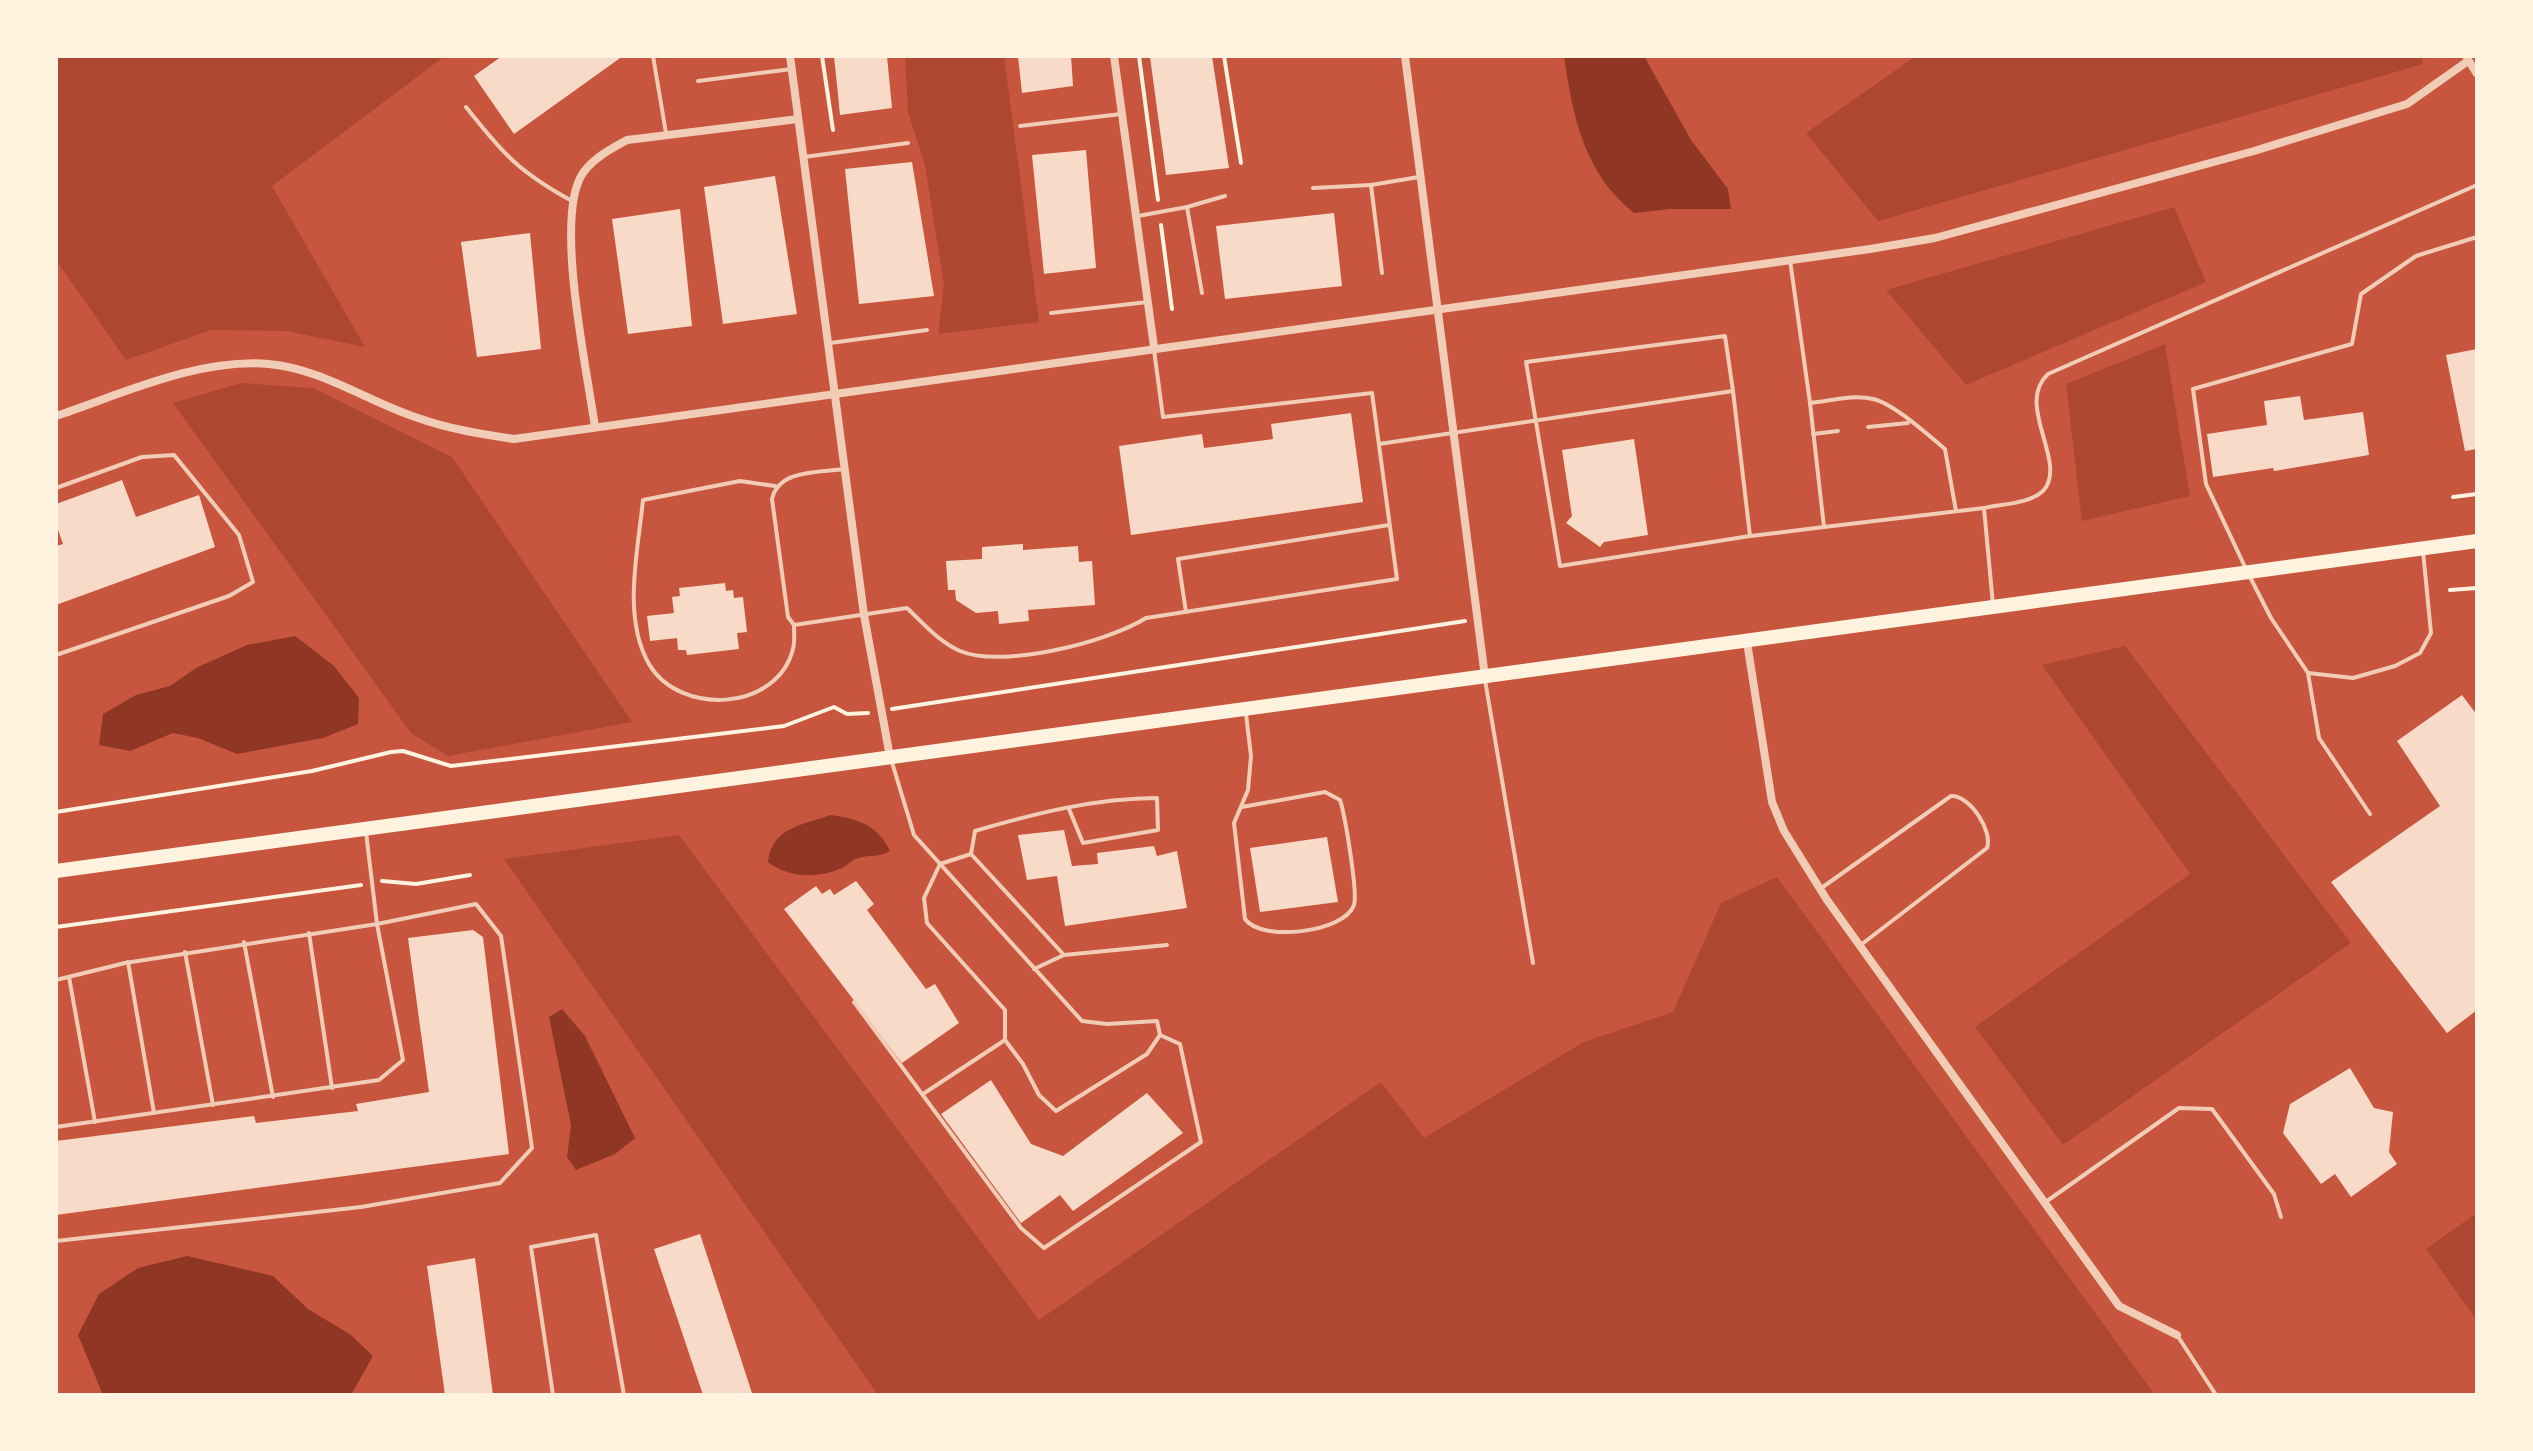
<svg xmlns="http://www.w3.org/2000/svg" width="2533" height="1451" viewBox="0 0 2533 1451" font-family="'Roboto Condensed',sans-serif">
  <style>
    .green { fill: #ae4732 }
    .water { fill: #8f3625 }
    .building { fill: #f7dbc8 }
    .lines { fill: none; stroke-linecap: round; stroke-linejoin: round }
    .path { stroke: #fff3e0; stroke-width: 4 }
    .service { stroke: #f1ccb7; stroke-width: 4 }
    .minor { stroke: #f1ccb7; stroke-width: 8 }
    .primary { stroke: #fff3e0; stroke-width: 14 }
  </style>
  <rect width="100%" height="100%" fill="#c8553d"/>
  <!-- green -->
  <g class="green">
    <path d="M56 56H445L272 186 365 347 286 331 211 330 126 360 56 260Z"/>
    <path d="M905 56H1004L1039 322 938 334 944 285 925 165 908 112Z"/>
    <path d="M1916 56H2421L2423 64 1878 221 1806 133Z"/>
    <path d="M2174 207 2206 282 1966 385 1886 290Z"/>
    <path d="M2165 344 2190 496 2082 521 2066 384Z"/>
    <path d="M241 383 313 388 452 457 632 722 448 756 411 733 173 403Z"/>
    <path d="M2125 646 2351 943 2063 1145 1975 1027 2190 874 2042 665Z"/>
    <path d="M679 835 1039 1320 1381 1082 1424 1138 1584 1042 1673 1012 1721 903 1777 877 2155 1395H878L504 859Z"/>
    <path d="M2477 1213V1321L2426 1249Z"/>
  </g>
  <!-- water -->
  <g class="water">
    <path d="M1564 56H1644L1691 140 1728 189 1731 209H1670L1634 213C1584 173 1573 118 1564 56Z"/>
    <path d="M295 636 334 666 359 698 358 724 323 738 237 754 198 738 173 733 130 751 99 745 103 714 136 695 170 686 196 668 247 645Z"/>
    <path d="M831 815C858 819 878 825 890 851 878 858 871 854 859 858 853 859 848 865 842 868 817 879 789 878 768 862 772 827 803 825 831 815Z"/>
    <path d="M562 1009 585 1036 635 1138 615 1154 576 1170 567 1157 571 1125 549 1017Z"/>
    <path d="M187 1256 273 1276 308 1309 351 1335 373 1356 351 1395H103L78 1335 99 1294 138 1268Z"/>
  </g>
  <!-- building -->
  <g class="building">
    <path d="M502 56H623L514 134 474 76Z"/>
    <path d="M834 56H887L892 108 840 115Z"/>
    <path d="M1018 56H1071L1073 86 1022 93Z"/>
    <path d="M1212 56 1229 168 1166 175 1150 57Z"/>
    <path d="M1086 150 1096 268 1044 274 1032 155Z"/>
    <path d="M912 162 934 296 859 304 845 169Z"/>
    <path d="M775 176 797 314 723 324 704 187Z"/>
    <path d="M680 209 692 326 628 334 612 219Z"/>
    <path d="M1334 213 1342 286 1225 299 1216 226Z"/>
    <path d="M530 233 541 349 477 357 461 242Z"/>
    <path d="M2477 349V449L2465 451 2446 355Z"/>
    <path d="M2300 396 2304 420 2363 412 2369 455 2274 471 2273 468 2213 477 2207 434 2267 425 2264 401Z"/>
    <path d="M1351 413 1363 502 1131 535 1119 446 1202 434 1204 448 1273 439 1271 424Z"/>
    <path d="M1634 439 1648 535 1604 542 1600 547 1566 523 1572 516 1562 450Z"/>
    <path d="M122 480 136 517 199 495 215 547 56 605V546L63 544 56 524V504Z"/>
    <path d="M1023 544V550L1078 546 1079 562 1092 561 1095 605 1028 610 1029 621 999 624 998 611 976 613 956 600 955 590H948L946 561 982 559V547Z"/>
    <path d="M725 583 726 591 733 590 734 598 743 597 747 632 737 633 739 649 687 655 686 650H678L677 638 650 641 647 616 674 613 672 597 680 596 679 588Z"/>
    <path d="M2462 695 2477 715V1010L2447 1033 2331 882 2440 806 2397 741Z"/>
    <path d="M1064 830 1072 866 1098 864 1097 853 1154 846 1157 856 1177 851 1187 908 1065 926 1057 876 1027 880 1018 835Z"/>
    <path d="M1327 837 1338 902 1260 912 1250 848Z"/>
    <path d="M856 881 874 904 867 910 926 989 935 984 959 1023 902 1063 784 909 816 886 822 894 830 889 834 895Z"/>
    <path d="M473 930 483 937 509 1154 56 1215V1141L254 1116 256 1123 358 1111 356 1104 429 1092 408 938Z"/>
    <path d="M2350 1068 2374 1108 2393 1112 2389 1152 2397 1164 2351 1197 2335 1174 2321 1184 2283 1133 2290 1104Z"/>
    <path d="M991 1080 1031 1144 1063 1156 1147 1093 1183 1133 1073 1211 1060 1195 1021 1223 941 1114Z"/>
    <path d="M700 1234 752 1393 703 1395 654 1249Z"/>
    <path d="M475 1258 493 1395H445L427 1266Z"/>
  </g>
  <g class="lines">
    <!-- path -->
    <g class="path">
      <path d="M822 56 833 130"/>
      <path d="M1139 56 1158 200"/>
      <path d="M1224 56 1241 163"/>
      <path d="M1161 225 1172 309"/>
      <path d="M2453 497 2477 494"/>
      <path d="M2450 590 2477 588"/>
      <path d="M892 709 1465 621"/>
      <path d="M56 812 312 771 391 752 403 751 451 766 784 726 834 707 847 714 868 713"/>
      <path d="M382 881 416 884 470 875"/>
      <path d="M56 927 361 885"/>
    </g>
    <!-- service -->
    <g class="service">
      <path d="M653 56 666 133"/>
      <path d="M698 81 792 69"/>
      <path d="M466 107C503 154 519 172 572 201"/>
      <path d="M1020 126 1121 114"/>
      <path d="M804 157 908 143"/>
      <path d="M1313 188 1371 185"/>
      <path d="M1187 207 1225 196"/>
      <path d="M1138 216 1187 207 1202 293"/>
      <path d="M1790 260 1810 403"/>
      <path d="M1382 273 1371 185 1419 177"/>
      <path d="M1051 313 1148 302"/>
      <path d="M830 343 927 330"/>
      <path d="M1868 427 1908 423"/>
      <path d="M1813 434 1838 431"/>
      <path d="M1379 444 1733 391 1750 536 1560 566 1526 362 1725 336 1733 391"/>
      <path d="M844 469C818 473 779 469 772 499L788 617 794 625 907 608C923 623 939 642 960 651 1002 669 1108 642 1146 618L1397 579 1372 393 1163 417 1154 350"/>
      <path d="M775 486 740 481 643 500C638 551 622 617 649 664 679 716 777 712 793 649 795 642 794 632 794 625"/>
      <path d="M56 488 142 457 174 455 239 535 253 582 229 596 56 655"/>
      <path d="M1984 508C2001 504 2029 504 2043 491 2069 463 2014 405 2048 374L2477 185"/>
      <path d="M1956 511 1945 449C1928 435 1893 403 1873 399 1853 394 1830 401 1810 403L1824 527 1984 508 1993 605"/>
      <path d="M1751 536 1824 527"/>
      <path d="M2246 569 2206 484 2193 389 2352 344 2361 294 2416 256 2477 237"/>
      <path d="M2250 577 2271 618 2308 673 2353 678 2395 666 2420 653 2431 633 2423 551"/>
      <path d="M1186 612 1178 559 1389 525"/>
      <path d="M2308 673 2319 738 2370 814"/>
      <path d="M1485 680 1533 963"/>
      <path d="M891 759 914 835 1082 1021 1107 1024 1157 1021 1160 1035 1147 1054 1056 1111 1039 1095 1023 1064 1005 1040V1010L927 923 924 898 940 864 971 854 1064 955"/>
      <path d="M1242 807 1325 792 1340 800C1345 815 1358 893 1354 905 1344 933 1261 942 1245 919L1234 823 1248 790 1251 756 1246 714"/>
      <path d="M971 854 975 831C1033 814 1095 798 1157 798L1158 830 1083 843 1069 809"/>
      <path d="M1820 889 1951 796C1970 795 1993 831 1987 848L1862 944"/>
      <path d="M309 933 332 1088"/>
      <path d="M244 942 273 1097"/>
      <path d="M185 952 213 1105"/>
      <path d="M128 962 154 1113"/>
      <path d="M1034 969 1064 955 1167 945"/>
      <path d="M69 977 95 1122"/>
      <path d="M56 980 125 963 377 924 366 832"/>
      <path d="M854 1002 1021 1228 1044 1248 1201 1142 1180 1044 1160 1035"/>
      <path d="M923 1094 1005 1040"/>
      <path d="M56 1127 379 1080 403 1060 377 924 476 904 501 936 532 1148 500 1183 361 1207 56 1241"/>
      <path d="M2047 1201 2179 1108 2212 1109 2274 1194 2281 1217"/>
      <path d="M2177 1335 2216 1395"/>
      <path d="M553 1395 531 1247 596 1235 624 1395"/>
    </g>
    <!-- minor -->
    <g class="minor">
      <path d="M790 56 864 615 890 757"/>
      <path d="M1114 56 1154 347"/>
      <path d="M1405 56 1485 677"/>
      <path d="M2467 58 2477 74"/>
      <path d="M56 416C122 394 198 358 269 364 323 369 368 402 418 418 449 429 481 434 514 439L1870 249 1935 238 2254 151 2407 104 2468 61"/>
      <path d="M595 427C587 370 556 227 580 178 589 160 611 149 627 140L798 119"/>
      <path d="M1747 642 1772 802 1784 831 1827 900 2119 1306 2177 1335"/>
    </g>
    <!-- primary -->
    <path class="primary" d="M56 871 2477 541"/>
  </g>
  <!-- border -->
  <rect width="2533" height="1451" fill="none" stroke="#fff3e0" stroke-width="116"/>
</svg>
